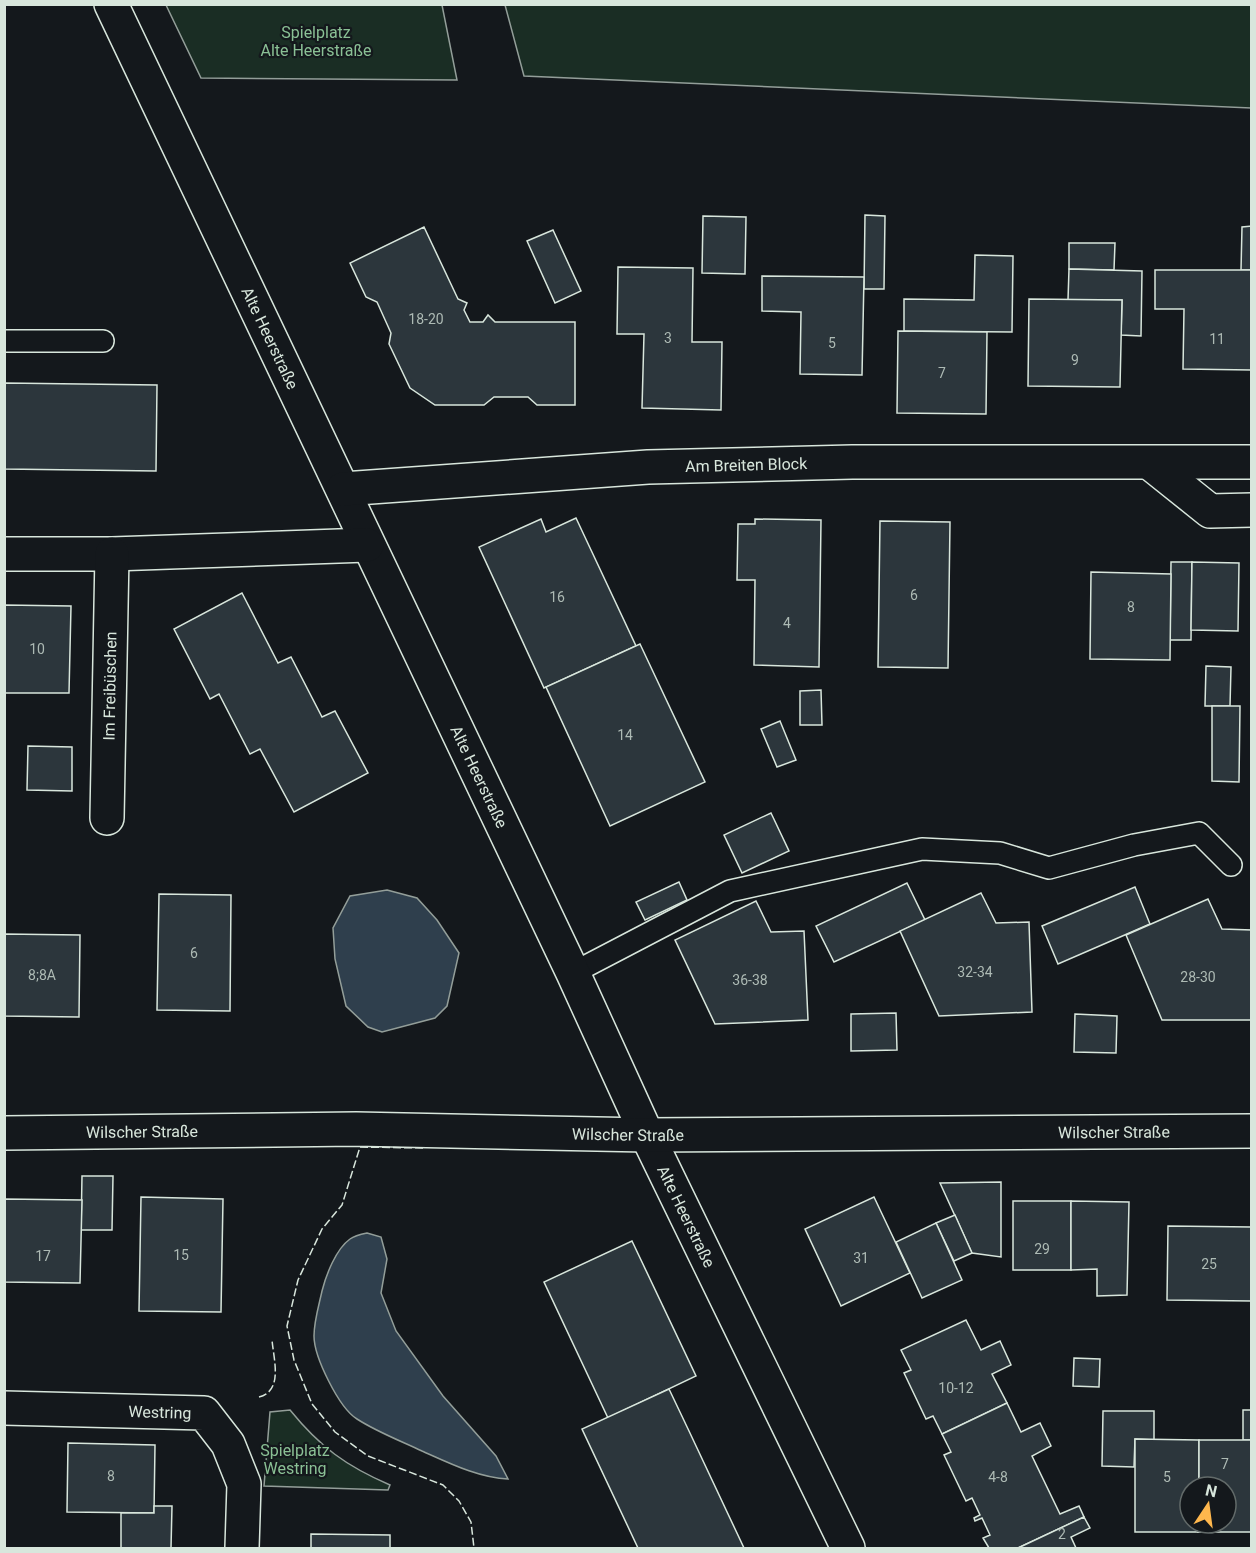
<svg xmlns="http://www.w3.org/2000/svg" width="1256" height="1553" viewBox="0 0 1256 1553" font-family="Roboto,sans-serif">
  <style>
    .green { fill: #1a2d24; stroke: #939e99; stroke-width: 1.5 }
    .water { fill: #2f3f4d; stroke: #939e99; stroke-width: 1.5 }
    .building { fill: #2c363c; stroke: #d8e6dc; stroke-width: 1.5 }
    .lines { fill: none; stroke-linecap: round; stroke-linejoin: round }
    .service-casing { stroke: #d8e6dc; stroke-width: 24 }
    .minor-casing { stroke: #d8e6dc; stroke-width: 36 }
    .service { stroke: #14181c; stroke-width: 21 }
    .minor { stroke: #14181c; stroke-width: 33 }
    .fence { stroke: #d8e6dc; stroke-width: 1.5; stroke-dasharray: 8 3; stroke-linecap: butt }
    .labels { text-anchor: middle; stroke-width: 4.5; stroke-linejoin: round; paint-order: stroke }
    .number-label { font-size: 14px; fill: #adbab4 }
    .park-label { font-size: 16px; fill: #8ac095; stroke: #14181c }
    .street-label { font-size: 16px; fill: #d8e6dc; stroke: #14181c }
  </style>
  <rect width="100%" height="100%" fill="#14181c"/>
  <!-- green -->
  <g class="green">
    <path d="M166 5H442L457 80 201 78Z"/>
    <path d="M505 5H1251V108L524 76Z"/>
    <path d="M290 1410C320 1447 346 1466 390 1485L388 1490 264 1486 270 1412Z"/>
  </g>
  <!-- water -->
  <g class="water">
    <path d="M387 890 417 898 437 920 459 953 447 1006 435 1018 382 1032 368 1027 346 1006 335 959 333 928 350 896Z"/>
    <path d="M367 1233 381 1237 387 1259 381 1293 396 1331 443 1396 496 1456 508 1479C479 1478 449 1463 422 1451 401 1441 377 1432 357 1419 339 1408 314 1357 314 1336 314 1321 319 1305 322 1291 326 1275 336 1249 350 1239 354 1236 362 1234 367 1233Z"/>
  </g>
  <!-- building -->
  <g class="building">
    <path d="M865 215 885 216 884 289H864Z"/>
    <path d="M703 216 746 217 745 274 702 273Z"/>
    <path d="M1252 226V270H1241L1242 227Z"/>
    <path d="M424 227 458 299 467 303 464 310 470 322H483L488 315 495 322H575V405H537L528 397H494L484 405H435L410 388 389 344 391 333 377 302 366 297 350 263Z"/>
    <path d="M553 230 581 291 555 303 527 241Z"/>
    <path d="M1069 243H1115L1114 270 1069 269Z"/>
    <path d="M975 255 1013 256 1012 332 904 331V299L974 300Z"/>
    <path d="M618 267 693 268 692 342H722L721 410 642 408 644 334H617Z"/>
    <path d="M1069 269 1142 271 1141 336 1121 335 1122 300H1068Z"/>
    <path d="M1155 270H1252V370L1183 369 1184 309H1155Z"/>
    <path d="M762 276 864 277 862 375 800 374 801 312 762 311Z"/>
    <path d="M1029 299 1122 300 1120 387 1028 386Z"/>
    <path d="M898 331 987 332 986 414 897 413Z"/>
    <path d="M5 383 157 385 156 471 4 469Z"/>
    <path d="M576 518 636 646 544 688 479 547 541 519 546 532Z"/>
    <path d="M755 519 821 520 819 667 754 665 755 580H737L738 524H755Z"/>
    <path d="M880 521 950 522 948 668 878 667Z"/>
    <path d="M1171 562H1192L1191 640H1170Z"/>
    <path d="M1192 562 1239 563 1238 631 1191 630Z"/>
    <path d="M1091 572 1171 574 1170 660 1090 659Z"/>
    <path d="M242 593 278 663 291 657 322 717 335 711 368 773 294 812 260 749 250 754 219 694 210 699 174 629Z"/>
    <path d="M4 605 71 606 69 693H4Z"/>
    <path d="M640 644 705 782 610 826 546 687Z"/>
    <path d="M1206 666 1231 667 1230 706H1205Z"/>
    <path d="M821 690 822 725H800V691Z"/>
    <path d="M1212 706H1240L1239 782 1212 781Z"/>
    <path d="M780 721 796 760 777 767 761 729Z"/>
    <path d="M28 746 72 747V791L27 790Z"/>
    <path d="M771 813 789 851 742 873 724 835Z"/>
    <path d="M679 882 687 900 645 920 636 902Z"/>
    <path d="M907 883 925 920 834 962 816 926Z"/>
    <path d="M1135 887 1150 924 1058 964 1042 926Z"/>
    <path d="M981 893 996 923 1029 922 1032 1012 939 1016 900 931Z"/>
    <path d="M159 894 231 895 230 1011 157 1010Z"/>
    <path d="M1208 899 1222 929 1252 930V1020H1162L1126 935Z"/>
    <path d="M756 901 771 932 804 931 808 1020 715 1024 675 940Z"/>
    <path d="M4 934 80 935 79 1017 4 1016Z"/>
    <path d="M896 1013 897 1050 851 1051V1014Z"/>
    <path d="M1075 1014 1117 1016 1116 1053 1074 1052Z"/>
    <path d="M82 1176H113L112 1230H81Z"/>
    <path d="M1001 1182V1257L972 1253 940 1183Z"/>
    <path d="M141 1197 223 1199 221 1312 139 1311Z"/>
    <path d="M874 1197 910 1273 841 1306 805 1229Z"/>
    <path d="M4 1199 82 1200 80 1283 4 1282Z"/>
    <rect x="1013" y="1201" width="58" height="69"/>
    <path d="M1071 1201 1129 1202 1127 1295 1097 1296V1269L1071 1270Z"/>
    <path d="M955 1215 972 1253 954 1261 936 1223Z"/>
    <path d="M936 1223 962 1280 922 1298 896 1242Z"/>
    <path d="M1168 1226 1252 1227V1301L1167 1300Z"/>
    <path d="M632 1241 696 1376 608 1418 544 1282Z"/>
    <path d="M966 1320 981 1350 1000 1341 1011 1365 992 1374 1007 1403 942 1434 933 1416 926 1419 904 1373 911 1370 901 1350Z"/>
    <path d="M1074 1358 1100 1359 1099 1387 1073 1386Z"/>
    <path d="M669 1389 689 1431 744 1548H638L582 1429Z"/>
    <path d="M1007 1403 1021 1432 1040 1423 1051 1446 1032 1456 1060 1514 1079 1506 1084 1517 1018 1548H989L983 1538 990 1535 982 1518 975 1521 974 1518 980 1515 972 1498 966 1501 944 1455 951 1452 942 1434Z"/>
    <rect x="1243" y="1410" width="9" height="30"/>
    <path d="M1103 1411H1154V1440L1135 1439 1134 1467 1102 1466Z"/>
    <path d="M1135 1439 1199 1440V1487H1190V1523H1198V1532H1135Z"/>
    <path d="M1199 1440H1252V1532H1198V1523H1226V1487H1199Z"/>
    <path d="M68 1443 155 1445 154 1513 67 1512Z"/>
    <path d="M154 1506H172L171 1548H121V1513H154Z"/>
    <path d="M1084 1517 1090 1528 1071 1537 1076 1548H1018Z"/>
    <path d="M311 1534 390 1535V1548H311Z"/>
  </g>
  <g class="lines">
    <!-- service casing -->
    <g class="service-casing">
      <g id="service">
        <path d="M4 341H103"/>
        <path d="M573 973 730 891 922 849 1000 853 1049 868 1134 845 1199 833 1231 865"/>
      </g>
    </g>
    <!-- minor casing -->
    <g class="minor-casing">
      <g id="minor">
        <path id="s1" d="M111 4 573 973 647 1135 848 1548"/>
        <path d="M1150 463 1210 511 1252 510"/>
        <path id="s2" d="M343 489 648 467 852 462H1252"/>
        <path d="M4 554H112L367 545"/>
        <path id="s3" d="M107 818 112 554"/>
        <path id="s4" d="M4 1133 356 1129 647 1135 1252 1131"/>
        <path id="s5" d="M4 1408 204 1413 228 1444 244 1484 242 1548"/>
      </g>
    </g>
    <!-- service -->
    <use href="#service" class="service"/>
    <!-- minor -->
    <use href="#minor" class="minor"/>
    <!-- fence -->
    <g class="fence">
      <path d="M423 1148 360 1147 342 1205 322 1229 298 1280 287 1326 294 1360 312 1404 335 1432 368 1456 443 1485 459 1501 471 1522 474 1548"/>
      <path d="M259 1397C283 1391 274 1361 272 1340"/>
    </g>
  </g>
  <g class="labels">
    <!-- number labels -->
    <g class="number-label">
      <text x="426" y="324">18-20</text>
      <text x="668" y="343">3</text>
      <text x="1217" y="344">11</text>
      <text x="832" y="348">5</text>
      <text x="1075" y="365">9</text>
      <text x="942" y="378">7</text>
      <text x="914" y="600">6</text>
      <text x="557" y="602">16</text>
      <text x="1131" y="612">8</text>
      <text x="787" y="628">4</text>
      <text x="37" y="654">10</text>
      <text x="625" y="740">14</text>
      <text x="194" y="958">6</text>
      <text x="975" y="977">32-34</text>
      <text x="42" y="980">8;8A</text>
      <text x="1198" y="982">28-30</text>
      <text x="750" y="985">36-38</text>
      <text x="1042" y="1254">29</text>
      <text x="181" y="1260">15</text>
      <text x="43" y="1261">17</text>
      <text x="861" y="1263">31</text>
      <text x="1209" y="1269">25</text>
      <text x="956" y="1393">10-12</text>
      <text x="1225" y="1469">7</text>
      <text x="111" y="1481">8</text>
      <text x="998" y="1482">4-8</text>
      <text x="1167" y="1482">5</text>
      <text x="1062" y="1539">2</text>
    </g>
    <!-- park labels -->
    <g class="park-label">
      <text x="316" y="38">Spielplatz<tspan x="316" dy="18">Alte Heerstraße</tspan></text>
      <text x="295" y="1456">Spielplatz<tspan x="295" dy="18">Westring</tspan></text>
    </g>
    <!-- street labels -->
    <g class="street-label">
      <text dy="6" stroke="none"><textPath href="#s1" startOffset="370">Alte Heerstraße</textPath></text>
      <text dy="6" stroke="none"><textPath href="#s2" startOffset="404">Am Breiten Block</textPath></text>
      <text dy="6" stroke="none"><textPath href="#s3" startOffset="132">Im Freibüschen</textPath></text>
      <text dy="6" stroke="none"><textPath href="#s1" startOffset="856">Alte Heerstraße</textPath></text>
      <text dy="6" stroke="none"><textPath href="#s4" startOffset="138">Wilscher Straße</textPath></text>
      <text dy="6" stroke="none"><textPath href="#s4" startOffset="1110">Wilscher Straße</textPath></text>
      <text dy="6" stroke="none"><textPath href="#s4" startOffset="624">Wilscher Straße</textPath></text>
      <text dy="6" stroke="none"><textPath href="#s1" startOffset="1342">Alte Heerstraße</textPath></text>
      <text dy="6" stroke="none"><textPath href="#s5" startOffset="156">Westring</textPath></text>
    </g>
  </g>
  <!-- border -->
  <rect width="1256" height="1553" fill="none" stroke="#d8e6dc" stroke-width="12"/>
  <!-- north arrow -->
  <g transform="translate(1208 1505) rotate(13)"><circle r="28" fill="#14181c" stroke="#626a69" stroke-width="1.5"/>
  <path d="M0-4.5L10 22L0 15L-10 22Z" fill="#ffb74d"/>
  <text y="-9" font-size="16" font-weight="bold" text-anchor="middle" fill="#d8e6dc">N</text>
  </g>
</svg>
